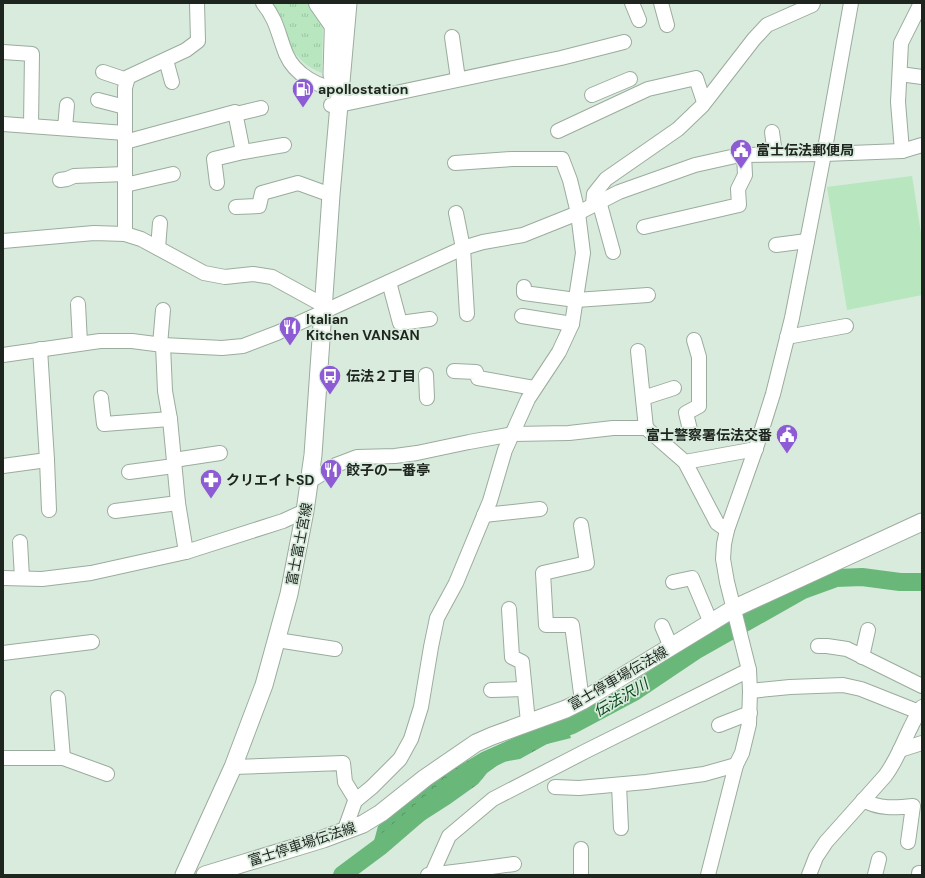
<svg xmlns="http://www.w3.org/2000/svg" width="925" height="878" viewBox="0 0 925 878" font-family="'DM Sans','Noto Sans JP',sans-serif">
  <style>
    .grass { fill: url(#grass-tufts) }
    .forest { fill: url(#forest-crowns) }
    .garden { fill: #b7e6bf }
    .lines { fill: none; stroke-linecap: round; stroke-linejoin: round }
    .river { stroke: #6ab77a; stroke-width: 18 }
    .minor-casing { stroke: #9bac9e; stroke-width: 16 }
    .major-casing { stroke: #9bac9e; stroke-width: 19 }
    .highway-casing { stroke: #9bac9e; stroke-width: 22 }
    .minor { stroke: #fff; stroke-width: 14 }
    .major { stroke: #fff; stroke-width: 17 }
    .highway { stroke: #fff; stroke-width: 20 }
    .labels { text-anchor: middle; stroke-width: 3.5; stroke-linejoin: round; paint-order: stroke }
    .poi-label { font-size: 14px; font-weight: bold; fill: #1e251f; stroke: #d9ebdc; text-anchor: start }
    .street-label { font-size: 14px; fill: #1e251f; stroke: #d9ebdc }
    .water-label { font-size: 15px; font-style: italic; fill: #09451d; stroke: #d9ebdc }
  </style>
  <defs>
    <pattern id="grass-tufts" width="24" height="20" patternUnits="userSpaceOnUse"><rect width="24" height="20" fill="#b7e6bf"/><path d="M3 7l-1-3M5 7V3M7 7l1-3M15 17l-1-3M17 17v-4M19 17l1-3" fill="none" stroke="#9dc5a4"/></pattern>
    <pattern id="forest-crowns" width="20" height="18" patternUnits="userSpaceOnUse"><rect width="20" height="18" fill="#69b77a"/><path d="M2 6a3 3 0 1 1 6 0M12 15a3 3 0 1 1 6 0" fill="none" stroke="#569563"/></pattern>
  </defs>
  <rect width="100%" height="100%" fill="#d9ebdc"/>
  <!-- grass -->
  <path class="grass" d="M270 3H313L323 21 322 73C307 68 295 56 288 42 282 28 282 14 270 3Z"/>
  <!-- forest -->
  <path class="forest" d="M564 717 571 738 547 744 520 759 502 762 487 773 478 784 450 804 425 820 398 839 378 858 368 847 374 841 378 826 438 778 482 752Z"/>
  <!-- garden -->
  <path class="garden" d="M912 176 922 240V295L847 310 827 187Z"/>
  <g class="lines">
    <!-- river -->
    <path class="river" d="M342 875 381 846 454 783 467 773 490 759 526 742 572 725 634 692 695 651 803 590 836 578 862 577 900 582H922"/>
    <!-- minor casing -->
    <g class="minor-casing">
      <g id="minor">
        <path d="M263 3C277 20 278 34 286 54 295 75 319 88 340 89"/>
        <path d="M632 3 639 20"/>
        <path d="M661 3 667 25"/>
        <path d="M452 37 458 79"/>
        <path d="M3 52 32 54 31 126"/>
        <path d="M166 60 172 82"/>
        <path d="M103 72 127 80"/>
        <path d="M900 74 922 77"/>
        <path d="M592 95 630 79"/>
        <path d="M98 100 125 107"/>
        <path d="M331 105H339L561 58 624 42"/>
        <path d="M236 114 261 108"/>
        <path d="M3 124 125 133"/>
        <path d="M65 128 67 105"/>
        <path d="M558 131 648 89 696 78 704 102"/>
        <path d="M772 132 775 154"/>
        <path d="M125 142 235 112 243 152"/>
        <path d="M902 151 898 102 901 43 921 3"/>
        <path d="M60 180 67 179 74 176 125 174"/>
        <path d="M217 183 214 159 243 152 284 145"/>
        <path d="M125 185 173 174"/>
        <path d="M599 201 613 252"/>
        <path d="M593 204 594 194 606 179 678 129 702 106 754 39 767 25 812 5 813 3"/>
        <path d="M236 207 259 206 262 193 298 183 331 195"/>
        <path d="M456 213 463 248 467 314"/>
        <path d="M644 227 739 205 738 189 745 175 744 155"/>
        <path d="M125 234V88L128 77 186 50 198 41 197 3"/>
        <path d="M3 241 94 233 125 234 141 239 204 273 225 277 253 274 272 277 323 305"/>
        <path d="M776 245 807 241"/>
        <path d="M158 248 160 223"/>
        <path d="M389 282 400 323 430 319"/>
        <path d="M524 287V293L576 300 648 295"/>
        <path d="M78 304 80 343"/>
        <path d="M522 316 572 324"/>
        <path d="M787 337 846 326"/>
        <path d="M160 345 163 310"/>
        <path d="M163 345 165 391 170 419 178 503 186 552"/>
        <path d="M40 349 47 460 49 510"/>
        <path d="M638 351 646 428"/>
        <path d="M3 355 100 341H132L163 345 222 348 243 346 277 333 463 248 483 242 523 235 578 213 619 192 695 165 740 155 824 154 902 151 922 145"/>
        <path d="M454 371 476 372 478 378 534 388"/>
        <path d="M426 375 427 398"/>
        <path d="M101 398 104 424 170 419"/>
        <path d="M643 398 674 388"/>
        <path d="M691 434 686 413 699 406V357L694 340"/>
        <path d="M174 460 220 453"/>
        <path d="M685 462 756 449"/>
        <path d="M3 466 47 460"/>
        <path d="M129 472 174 466"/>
        <path d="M310 481 336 465 357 457 395 456 417 453 469 442 513 434 569 433 613 428H646L685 462 717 523 727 530"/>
        <path d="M115 511 178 503"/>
        <path d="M484 515 540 509"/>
        <path d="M581 525 587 563 543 573 546 625H572L582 701"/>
        <path d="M20 542 22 578"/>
        <path d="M3 578 42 579 91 573 186 552 283 521 305 511"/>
        <path d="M673 582 692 578 711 623"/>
        <path d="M509 609 512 657 522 662 528 722"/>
        <path d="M662 626 671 647"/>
        <path d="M277 640 335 649"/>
        <path d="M818 646H827L847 649 922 686"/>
        <path d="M3 653 92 642"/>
        <path d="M862 657 868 630"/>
        <path d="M491 690 524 689"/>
        <path d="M750 691 790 687 843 685 861 689 919 712"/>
        <path d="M58 698 63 758"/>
        <path d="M719 725 750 713"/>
        <path d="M900 750 922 743"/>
        <path d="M3 758H63L107 774"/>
        <path d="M233 767 343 763 345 782 356 800"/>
        <path d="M619 785 621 828"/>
        <path d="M555 787 579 788 646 782 704 774 736 765"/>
        <path d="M863 800C879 809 895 808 913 806L908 842"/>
        <path d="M344 832 355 801 372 787 400 759 411 739 421 707 431 647 437 618 456 583 490 501 505 450 528 399 559 352 572 324 583 253 578 213 570 180 562 159H512L455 163"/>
        <path d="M470 870 514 864"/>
        <path d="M919 873H922"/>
        <path d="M432 874 449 836 493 799 586 751 749 670"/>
        <path d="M428 875 470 870V875"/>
        <path d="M581 875V849"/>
        <path d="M708 875 736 765 742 753 749 724 750 691 749 670 727 582 723 559 724 544 727 530 756 448 773 394 792 318 824 154 851 3"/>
        <path d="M809 875 816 857 826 842 885 776C901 755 907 729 922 707"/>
        <path d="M875 875 879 859"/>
      </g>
    </g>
    <!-- major casing -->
    <g class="major-casing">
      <g id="major">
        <path d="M332 75 334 3"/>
        <path d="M184 875 233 767 264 685 289 594 305 511 313 455 331 195 348 3"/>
        <path d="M205 875 323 839 363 824 381 813 425 778 476 743 492 736 566 709 582 701 733 609 922 522"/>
      </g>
    </g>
    <!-- highway casing -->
    <g class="highway-casing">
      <path id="highway" d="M319 3 333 23"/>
    </g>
    <!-- minor -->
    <use href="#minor" class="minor"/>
    <!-- major -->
    <use href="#major" class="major"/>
    <!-- highway -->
    <use href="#highway" class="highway"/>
  </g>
  <!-- icons -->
  <defs>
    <g id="fuel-pin" transform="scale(1.15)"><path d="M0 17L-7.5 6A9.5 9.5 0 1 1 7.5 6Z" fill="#8d5cd5" stroke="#d9ebdc"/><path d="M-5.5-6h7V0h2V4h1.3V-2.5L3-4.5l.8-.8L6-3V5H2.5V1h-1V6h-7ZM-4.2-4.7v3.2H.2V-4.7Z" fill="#fff"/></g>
    <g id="civic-pin" transform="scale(1.15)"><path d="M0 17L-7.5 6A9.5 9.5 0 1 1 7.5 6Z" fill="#8d5cd5" stroke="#d9ebdc"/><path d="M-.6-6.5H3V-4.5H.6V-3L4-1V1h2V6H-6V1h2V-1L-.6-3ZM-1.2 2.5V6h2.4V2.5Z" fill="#fff"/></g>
    <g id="restaurant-pin" transform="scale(1.15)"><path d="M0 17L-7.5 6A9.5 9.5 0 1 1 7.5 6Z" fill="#8d5cd5" stroke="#d9ebdc"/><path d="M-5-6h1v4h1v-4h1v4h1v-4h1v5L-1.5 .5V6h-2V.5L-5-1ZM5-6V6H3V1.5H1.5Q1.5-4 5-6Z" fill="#fff"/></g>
    <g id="bus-pin" transform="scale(1.15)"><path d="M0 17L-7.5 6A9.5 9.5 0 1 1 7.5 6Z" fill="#8d5cd5" stroke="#d9ebdc"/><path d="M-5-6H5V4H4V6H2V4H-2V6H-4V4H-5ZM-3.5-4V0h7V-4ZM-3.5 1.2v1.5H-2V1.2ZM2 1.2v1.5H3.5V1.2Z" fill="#fff"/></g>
    <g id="pharmacy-pin" transform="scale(1.15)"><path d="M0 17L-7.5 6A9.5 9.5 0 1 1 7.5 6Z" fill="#8d5cd5" stroke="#d9ebdc"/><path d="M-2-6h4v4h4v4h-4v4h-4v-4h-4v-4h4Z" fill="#fff"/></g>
  </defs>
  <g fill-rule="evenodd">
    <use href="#fuel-pin" x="303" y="89"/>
    <use href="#civic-pin" x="741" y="150"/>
    <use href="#restaurant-pin" x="290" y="327"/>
    <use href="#bus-pin" x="330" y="376"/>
    <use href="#civic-pin" x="787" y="435"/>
    <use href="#restaurant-pin" x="331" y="470"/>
    <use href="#pharmacy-pin" x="211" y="480"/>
  </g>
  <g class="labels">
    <!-- poi labels -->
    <g class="poi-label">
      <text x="318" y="94">apollostation</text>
      <text x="756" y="155">富士伝法郵便局</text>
      <text x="306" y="324">Italian<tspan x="306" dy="16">Kitchen VANSAN</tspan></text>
      <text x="346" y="381">伝法２丁目</text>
      <text x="772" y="440" text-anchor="end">富士警察署伝法交番</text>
      <text x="346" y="475">餃子の一番亭</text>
      <text x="226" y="485">クリエイトSD</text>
    </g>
    <!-- street labels -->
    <g class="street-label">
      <text transform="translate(299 544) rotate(-79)" y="5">富士富士宮線</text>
      <text transform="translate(618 678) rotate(-30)" y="5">富士停車場伝法線</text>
      <text transform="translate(302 844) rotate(-18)" y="5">富士停車場伝法線</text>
    </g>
    <!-- water labels -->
    <g class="water-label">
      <text transform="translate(621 698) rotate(-30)" y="5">伝法沢川</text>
    </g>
  </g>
  <!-- border -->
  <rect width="925" height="878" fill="none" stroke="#1e251f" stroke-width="8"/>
</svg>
